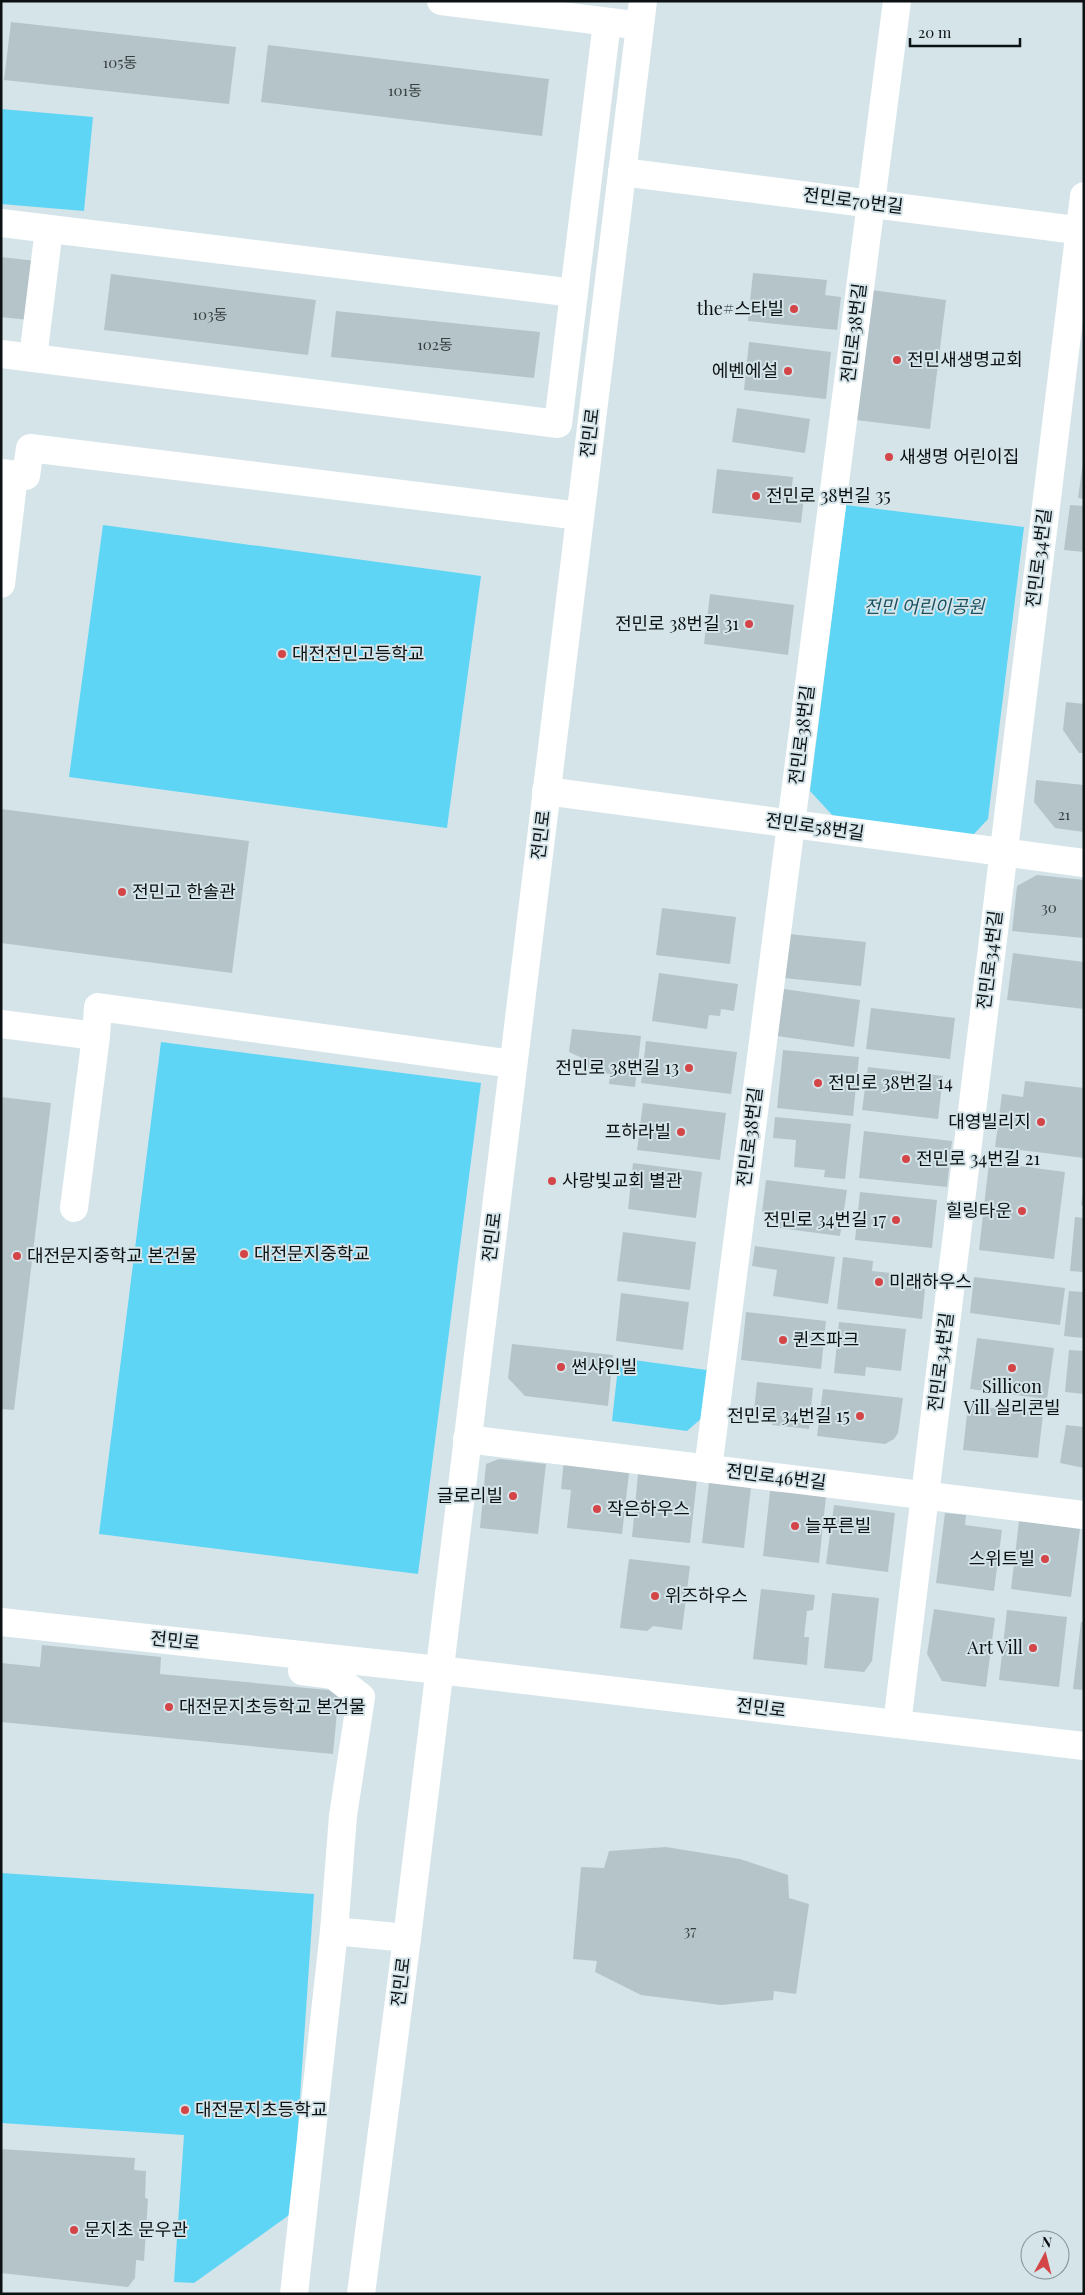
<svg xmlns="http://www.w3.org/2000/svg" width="1085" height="2295" viewBox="0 0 1085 2295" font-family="'Playfair Display','Noto Sans KR',serif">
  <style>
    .green { fill: #5fd5f6 }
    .building { fill: #b5c4c9 }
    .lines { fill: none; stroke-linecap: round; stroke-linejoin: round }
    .minor { stroke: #fff; stroke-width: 28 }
    .poi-dot { fill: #d44547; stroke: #d4e4e9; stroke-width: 2 }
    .labels { text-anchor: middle; stroke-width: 4; stroke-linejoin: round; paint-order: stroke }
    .number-label { font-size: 15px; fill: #363e40 }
    .street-label { font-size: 18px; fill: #0c1113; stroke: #d4e4e9 }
    .poi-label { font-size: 18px; fill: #0c1113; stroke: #d4e4e9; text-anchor: start }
    .park-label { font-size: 18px; font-style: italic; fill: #1a5161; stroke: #d4e4e9 }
  </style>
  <rect width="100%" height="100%" fill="#d4e4e9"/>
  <!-- green -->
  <g class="green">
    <path d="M1 109 93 117 84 211 1 204Z"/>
    <path d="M846 505 1024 527 988 819 973 835 834 817 810 791Z"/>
    <path d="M103 525 481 576 447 828 69 777Z"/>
    <path d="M161 1042 481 1083 418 1574 99 1534Z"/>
    <path d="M619 1358 714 1371 703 1417 687 1431 612 1421Z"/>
    <path d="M1 1873 314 1894 292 2213 194 2283 174 2282 184 2135 1 2123Z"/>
  </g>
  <!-- building -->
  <g class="building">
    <path d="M11 22 236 47 229 104 4 80Z"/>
    <path d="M268 45 549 79 542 136 261 102Z"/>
    <path d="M1 257 36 261 29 320 1 317Z"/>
    <path d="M753 273 827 280 825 295 841 297 837 330 748 321Z"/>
    <path d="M111 274 316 300 308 355 104 330Z"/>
    <path d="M864 289 946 300 930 429 848 419Z"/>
    <path d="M336 311 540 332 534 378 331 357Z"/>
    <path d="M749 342 831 352 826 399 744 390Z"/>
    <path d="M737 408 810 419 805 453 732 442Z"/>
    <path d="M1083 462H1084V499L1078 498Z"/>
    <path d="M717 469 793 477 791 495 804 497 801 523 712 513Z"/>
    <path d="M1070 505 1084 506V552L1064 550Z"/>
    <path d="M710 594 794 605 788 655 704 644Z"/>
    <path d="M1066 702 1084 704V753H1079L1063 730Z"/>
    <path d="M1036 780 1084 785V832L1055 828 1034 802Z"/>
    <path d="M1 809 249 841 232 973 1 943Z"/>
    <path d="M1037 875 1084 880V938L1012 931 1017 886Z"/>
    <path d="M662 908 736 917 730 964 656 955Z"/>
    <path d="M789 934 866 942 861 986 784 978Z"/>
    <path d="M1013 953 1084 962V1009L1007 1000Z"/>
    <path d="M659 973 738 984 734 1011 721 1009 720 1016 709 1015 707 1029 652 1021Z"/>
    <path d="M784 989 860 1000 854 1047 777 1036Z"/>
    <path d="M871 1008 955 1018 950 1059 866 1049Z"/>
    <path d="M572 1029 641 1036 635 1087 609 1084 610 1074 591 1072 584 1059 569 1052Z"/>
    <path d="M646 1041 737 1052 731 1094 641 1083Z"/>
    <path d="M783 1050 859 1057 853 1116 777 1108Z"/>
    <path d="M868 1067 943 1076 938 1119 862 1110Z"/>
    <path d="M1025 1081 1084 1088V1158L995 1147 1002 1094 1023 1097Z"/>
    <path d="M1 1097 51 1103 14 1410 1 1409Z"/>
    <path d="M643 1103 726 1113 720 1160 637 1150Z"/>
    <path d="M775 1117 851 1124 845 1179 824 1177 825 1170 794 1167 796 1140 773 1138Z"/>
    <path d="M864 1131 952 1141 947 1187 859 1178Z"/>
    <path d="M989 1162 1065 1172 1054 1259 979 1250Z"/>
    <path d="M633 1163 702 1172 696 1218 628 1209Z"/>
    <path d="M766 1180 847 1190 840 1236 779 1228 780 1223 770 1222 771 1213 762 1212Z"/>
    <path d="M860 1192 937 1200 932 1248 855 1240Z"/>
    <path d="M1083 1193H1084V1206L1081 1205Z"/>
    <path d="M1075 1217 1084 1218V1272L1070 1271Z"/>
    <path d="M623 1232 696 1242 690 1290 617 1281Z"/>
    <path d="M755 1246 835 1257 828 1304 773 1296 777 1270 752 1266Z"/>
    <path d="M843 1257 873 1261 872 1271 919 1276 918 1288 925 1289 922 1319 837 1309Z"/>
    <path d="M974 1277 1065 1288 1060 1325 970 1313Z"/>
    <path d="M1069 1291 1084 1292V1338L1064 1336Z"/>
    <path d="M621 1293 689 1302 683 1350 616 1341Z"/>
    <path d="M746 1312 826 1321 821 1369 741 1360Z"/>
    <path d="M839 1322 906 1329 901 1371 866 1367 865 1376 834 1373Z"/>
    <path d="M977 1338 1054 1348 1047 1399 970 1389Z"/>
    <path d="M512 1344 613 1355 608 1406 525 1396 508 1378Z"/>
    <path d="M1069 1350 1084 1351V1394L1065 1392Z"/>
    <path d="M757 1382 813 1388 809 1429 772 1425 773 1413 754 1411Z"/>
    <path d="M823 1389 903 1398 898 1433 894 1439 885 1444 817 1436Z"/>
    <path d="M968 1405 1043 1414 1038 1458 963 1450Z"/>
    <path d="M1066 1425 1084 1427V1468L1060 1463Z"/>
    <path d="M565 1451 630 1464 622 1534 567 1528 571 1490 561 1489Z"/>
    <path d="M499 1459 546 1464 538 1534 480 1528 486 1464Z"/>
    <path d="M639 1464 698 1470 690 1543 632 1537Z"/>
    <path d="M710 1474 752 1479 744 1548 702 1543Z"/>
    <path d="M770 1491 826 1496 819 1563 763 1556Z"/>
    <path d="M834 1505 895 1513 888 1572 826 1564Z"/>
    <path d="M945 1513 966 1515 965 1525 1002 1530 994 1591 936 1583Z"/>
    <path d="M1019 1521 1080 1529 1071 1597 1011 1589Z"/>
    <path d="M629 1559 690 1566 682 1630 653 1626 647 1631 620 1628Z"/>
    <path d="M761 1589 815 1595 813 1610 807 1611 804 1637H809L807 1665 753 1659Z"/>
    <path d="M832 1593 879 1598 872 1661 864 1672 824 1668Z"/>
    <path d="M934 1609 995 1618 986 1687 942 1681 927 1654Z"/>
    <path d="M1007 1610 1067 1617 1059 1687 999 1680Z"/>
    <path d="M1081 1622H1084V1690L1073 1689Z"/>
    <path d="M42 1645 161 1657 160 1674 339 1691 333 1754 1 1722V1663L40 1667Z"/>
    <path d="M666 1847 740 1859 788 1875 789 1898 809 1904 796 1994 774 1991 773 2000 721 2005 641 1995 595 1972 597 1961 573 1959 581 1867 604 1868 609 1851Z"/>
    <path d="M1 2149 135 2158 134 2170 146 2171 145 2198 148 2199 144 2261 136 2260 135 2278 128 2287 1 2273Z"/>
  </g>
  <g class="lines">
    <!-- minor -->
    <g class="minor">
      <path d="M441 1 626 24"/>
      <path d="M622 172 1084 231"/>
      <path d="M1 223 574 293"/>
      <path d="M1 354 558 424 607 22"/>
      <path d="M33 358 49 229"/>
      <path d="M1 473 26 476 30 448 580 516"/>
      <path d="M1 584 14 475"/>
      <path d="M546 791 1084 863"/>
      <path d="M1 1024 96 1036 98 1007 513 1064"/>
      <path d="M74 1208 96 1036"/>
      <path d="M467 1439 1084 1515"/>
      <path d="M708 1469 897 1"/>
      <path d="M1 1622 439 1670 1084 1746"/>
      <path d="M302 1671 333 1675 361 1697 343 1816 334 1931 407 1938"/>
      <path d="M897 1724 1084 196"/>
      <path d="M294 2294 334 1931"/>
      <path d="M361 2294 407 1938 643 1"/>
    </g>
  </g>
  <!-- markers -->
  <g class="poi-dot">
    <circle cx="794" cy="309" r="5"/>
    <circle cx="897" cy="360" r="5"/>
    <circle cx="788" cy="371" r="5"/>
    <circle cx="889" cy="457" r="5"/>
    <circle cx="756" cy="496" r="5"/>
    <circle cx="749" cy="624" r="5"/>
    <circle cx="282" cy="654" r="5"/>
    <circle cx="122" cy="892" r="5"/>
    <circle cx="689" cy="1068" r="5"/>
    <circle cx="818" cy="1083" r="5"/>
    <circle cx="1041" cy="1122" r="5"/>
    <circle cx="681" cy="1132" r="5"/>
    <circle cx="906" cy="1159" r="5"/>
    <circle cx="552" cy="1181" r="5"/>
    <circle cx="1022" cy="1211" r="5"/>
    <circle cx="896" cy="1220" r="5"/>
    <circle cx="244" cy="1254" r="5"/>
    <circle cx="17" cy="1256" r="5"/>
    <circle cx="879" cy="1282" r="5"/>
    <circle cx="783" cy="1340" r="5"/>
    <circle cx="561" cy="1367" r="5"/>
    <circle cx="1012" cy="1368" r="5"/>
    <circle cx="860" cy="1416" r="5"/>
    <circle cx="513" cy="1496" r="5"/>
    <circle cx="597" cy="1509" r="5"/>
    <circle cx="795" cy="1526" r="5"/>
    <circle cx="1045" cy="1559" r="5"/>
    <circle cx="655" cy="1596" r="5"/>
    <circle cx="1033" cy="1648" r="5"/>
    <circle cx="169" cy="1707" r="5"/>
    <circle cx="185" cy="2110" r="5"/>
    <circle cx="74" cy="2230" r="5"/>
  </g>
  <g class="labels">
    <!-- number labels -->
    <g class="number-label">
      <text x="120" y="68">105동</text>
      <text x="405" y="96">101동</text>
      <text x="210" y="320">103동</text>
      <text x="435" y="350">102동</text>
      <text x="1064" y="820">21</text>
      <text x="1049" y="913">30</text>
      <text x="690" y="1936">37</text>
    </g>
    <!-- street labels -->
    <g class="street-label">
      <text transform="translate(853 201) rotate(7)" y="6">전민로70번길</text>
      <text transform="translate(854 333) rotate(-83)" y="6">전민로38번길</text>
      <text transform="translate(590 433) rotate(-83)" y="6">전민로</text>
      <text transform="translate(1039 558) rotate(-83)" y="6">전민로34번길</text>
      <text transform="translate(802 735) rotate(-83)" y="6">전민로38번길</text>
      <text transform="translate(815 827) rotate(8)" y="6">전민로58번길</text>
      <text transform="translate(541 835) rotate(-83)" y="6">전민로</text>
      <text transform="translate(990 960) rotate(-83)" y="6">전민로34번길</text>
      <text transform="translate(750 1137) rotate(-83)" y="6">전민로38번길</text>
      <text transform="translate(492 1237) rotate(-83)" y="6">전민로</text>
      <text transform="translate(941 1362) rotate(-83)" y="6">전민로34번길</text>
      <text transform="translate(776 1477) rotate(7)" y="6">전민로46번길</text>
      <text transform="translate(175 1641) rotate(6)" y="6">전민로</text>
      <text transform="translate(761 1708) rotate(7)" y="6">전민로</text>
      <text transform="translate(401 1982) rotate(-83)" y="6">전민로</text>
    </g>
    <!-- poi labels -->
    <g class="poi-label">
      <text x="784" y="315" text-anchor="end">the#스타빌</text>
      <text x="907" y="366">전민새생명교회</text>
      <text x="778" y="377" text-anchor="end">에벤에설</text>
      <text x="899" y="463">새생명 어린이집</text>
      <text x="766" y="502">전민로 38번길 35</text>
      <text x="739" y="630" text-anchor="end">전민로 38번길 31</text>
      <text x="292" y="660">대전전민고등학교</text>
      <text x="132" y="898">전민고 한솔관</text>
      <text x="679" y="1074" text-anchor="end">전민로 38번길 13</text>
      <text x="828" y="1089">전민로 38번길 14</text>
      <text x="1031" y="1128" text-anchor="end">대영빌리지</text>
      <text x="671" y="1138" text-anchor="end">프하라빌</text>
      <text x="916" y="1165">전민로 34번길 21</text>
      <text x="562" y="1187">사랑빛교회 별관</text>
      <text x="1012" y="1217" text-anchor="end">힐링타운</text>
      <text x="886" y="1226" text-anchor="end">전민로 34번길 17</text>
      <text x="254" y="1260">대전문지중학교</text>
      <text x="27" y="1262">대전문지중학교 본건물</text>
      <text x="889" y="1288">미래하우스</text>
      <text x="793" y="1346">퀸즈파크</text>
      <text x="571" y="1373">썬샤인빌</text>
      <text x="1012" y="1393" text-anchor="middle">Sillicon<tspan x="1012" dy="21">Vill 실리콘빌</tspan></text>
      <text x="850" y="1422" text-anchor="end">전민로 34번길 15</text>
      <text x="503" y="1502" text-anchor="end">글로리빌</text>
      <text x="607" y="1515">작은하우스</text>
      <text x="805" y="1532">늘푸른빌</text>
      <text x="1035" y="1565" text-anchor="end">스위트빌</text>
      <text x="665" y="1602">위즈하우스</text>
      <text x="1023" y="1654" text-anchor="end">Art Vill</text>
      <text x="179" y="1713">대전문지초등학교 본건물</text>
      <text x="195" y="2116">대전문지초등학교</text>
      <text x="84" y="2236">문지초 문우관</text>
    </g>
    <!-- park labels -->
    <g class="park-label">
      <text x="924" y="613">전민 어린이공원</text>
    </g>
  </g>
  <!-- border -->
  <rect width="1085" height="2295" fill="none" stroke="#0c1113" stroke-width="5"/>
  <!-- north arrow -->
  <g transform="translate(1045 2255) rotate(7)"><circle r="24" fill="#d4e4e9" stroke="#849093"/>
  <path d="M0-4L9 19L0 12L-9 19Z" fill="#d44547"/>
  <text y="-8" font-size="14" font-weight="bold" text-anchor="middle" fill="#0c1113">N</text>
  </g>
  <!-- scale -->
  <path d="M910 38v8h110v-8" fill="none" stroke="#0c1113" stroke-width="2.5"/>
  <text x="918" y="38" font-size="15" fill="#0c1113" stroke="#d4e4e9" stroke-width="4" paint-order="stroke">20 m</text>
</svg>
